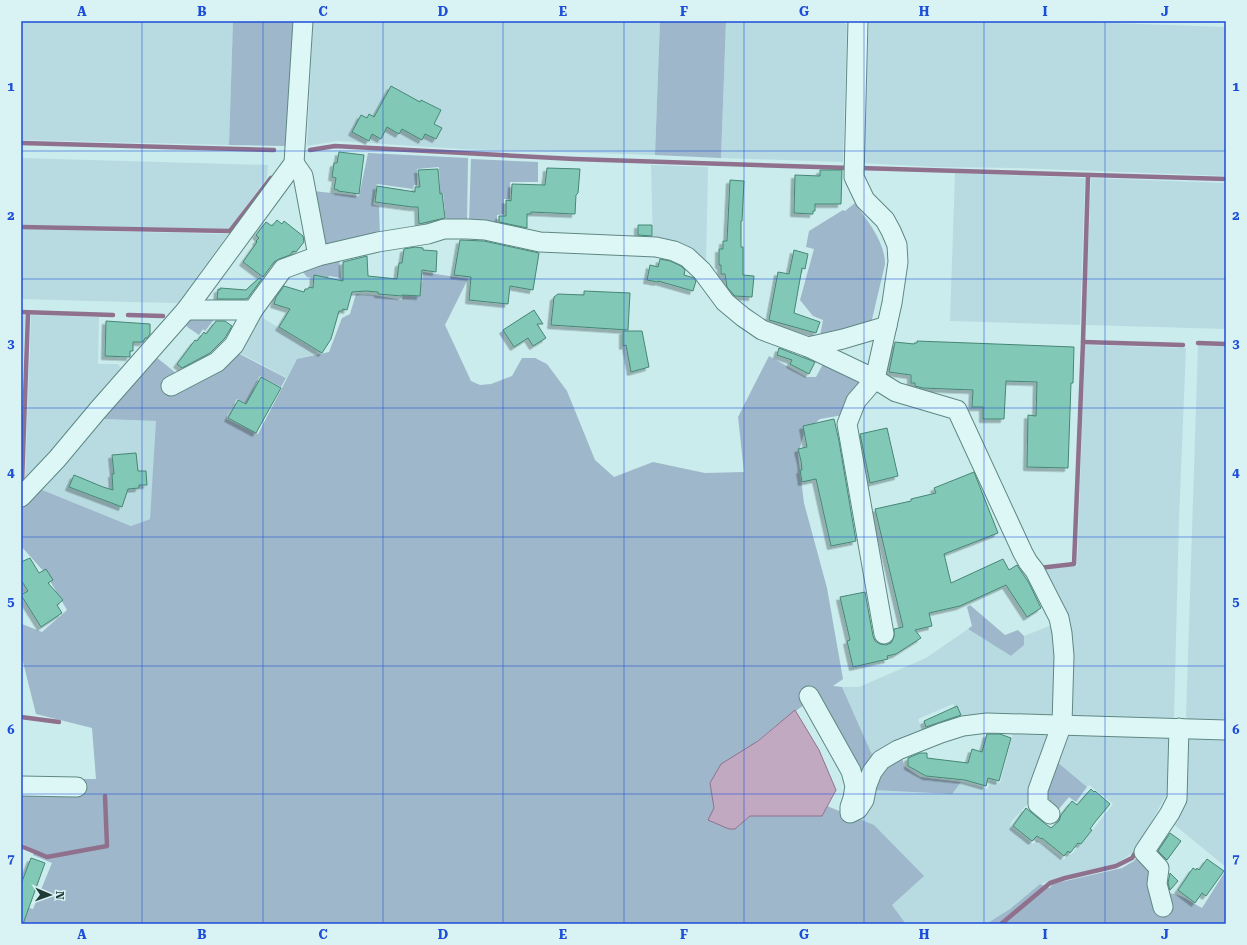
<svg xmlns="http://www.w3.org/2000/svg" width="1247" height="945" viewBox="0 0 1247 945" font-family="'Roboto Serif',serif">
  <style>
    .farmland { fill: #b8dbe2 }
    .green { fill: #9eb7ca }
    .water { fill: #c1aac1; stroke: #90718d }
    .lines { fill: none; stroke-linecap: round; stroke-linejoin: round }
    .stream { stroke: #90718d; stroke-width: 4.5 }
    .building { fill: #82c8b6; stroke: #468674; filter: url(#shadow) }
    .minor-casing { stroke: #5f8882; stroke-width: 21 }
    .minor { stroke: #ddf7f7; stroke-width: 19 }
    .grid { fill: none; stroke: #1d4ed8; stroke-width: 1; stroke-opacity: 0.55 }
    .neatline { fill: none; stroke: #1d4ed8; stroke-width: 1.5 }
    .grid-label { font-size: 13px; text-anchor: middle; font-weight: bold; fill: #1d4ed8 }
  </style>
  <defs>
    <filter id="shadow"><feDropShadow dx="-3.5" dy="3.5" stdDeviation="0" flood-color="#0004"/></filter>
  </defs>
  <rect width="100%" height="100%" fill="#caeced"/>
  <!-- farmland -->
  <g class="farmland">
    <path d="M21 21H233L229 145 21 140Z"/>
    <path d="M313 21H660L655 155 462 149 337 141 307 146Z"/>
    <path d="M726 21H842L847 25 843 162 721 158Z"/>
    <path d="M871 21H1053L1226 27V176L1014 168 935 167 862 163 869 23Z"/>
    <path d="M21 158 268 165 267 178 229 229 21 225Z"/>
    <path d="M651 165 708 167 706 264 678 242 653 240Z"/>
    <path d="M955 173 1085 178 1080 325 950 321Z"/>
    <path d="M1091 178 1226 183V329L1085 325Z"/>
    <path d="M21 229 96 231 228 234 178 303 129 302 21 299Z"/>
    <path d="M21 315 25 316 21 429Z"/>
    <path d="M31 315 99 317 98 364H118L121 368 33 479H25Z"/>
    <path d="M258 315 317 351V354L297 359 287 378 234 350Z"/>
    <path d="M1085 345 1186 348 1179 519 1174 719 1073 720 1042 568 1077 566Z"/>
    <path d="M1198 345 1226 346V722L1190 721 1186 717Z"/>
    <path d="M103 419 157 421 150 519 131 526 40 489Z"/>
    <path d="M1052 625 1058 669 1057 714 1051 719 960 720 953 704 918 719 924 735 874 759 842 687H859L926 658 968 629 1011 656 1024 645V636Z"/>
    <path d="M1065 732 1169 736 1172 784 1148 828 1132 853 1118 863 1063 876 1046 882 1042 884H1040L1010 909 986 924H906L892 905 860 820 871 806 872 790 951 794 961 782 988 789 990 781 1000 783 1013 733 1053 734 1031 800 1012 821 1010 826 1033 844 1037 840 1064 860 1068 853 1071 855 1079 845 1080 846 1113 804 1089 785 1087 787 1056 761Z"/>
    <path d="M1186 736 1226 737V867L1171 822Z"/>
  </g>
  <!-- green -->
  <g class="green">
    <path d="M233 21H293L287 146 229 145Z"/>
    <path d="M660 21H726L721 158 655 155Z"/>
    <path d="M368 153 468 158 467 224 446 223 443 193H440L439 167 417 169V185H414L413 189 377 184 373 205 379 206 380 236 323 244 313 191 359 196Z"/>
    <path d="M471 159 538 162V182H510V199H504V214L497 215V228L469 223Z"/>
    <path d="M855 203C867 221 885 241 885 264L870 328 819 341 823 320 813 316 800 300 814 249 806 247 809 231 843 210 845 211Z"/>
    <path d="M339 258 341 278 329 276 325 281 307 277 299 267Z"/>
    <path d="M423 272 468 279 445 325 471 381 480 385 491 384 512 376 522 358H535L547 364 567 391 595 460 614 477 653 462 705 473 744 472 738 417 769 356 806 377H816L823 364 859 383 843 415 820 419 804 433 798 455 804 503 827 588 843 679 833 686 842 687 874 759 863 794 813 699C776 723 743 753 710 783L714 808 729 829H735L750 816H822L827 806 874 825 924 876 892 905 906 924H21V906L33 909 52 863 33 855 35 850 21 843V792L80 779H96L92 728 36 714 21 654V626L22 624 42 632 67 610 46 574 21 546V508L40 489 131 526 150 519 156 421 103 419 156 357 186 381 234 351 286 378 281 387 260 376 253 390 255 392 247 404 237 399 227 415V419L258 434 297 359 329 352 342 318 350 314 356 294 373 295 402 300 405 281 422 283Z"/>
    <path d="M193 316 216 317 205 331 203 329 199 335 186 326Z"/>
    <path d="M970 605 1005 635 1018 630 1024 636V645L1011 656 968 629 972 626 967 607Z"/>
    <path d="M902 755 904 766 920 777 961 782 952 794 872 790 874 776Z"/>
    <path d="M1056 761 1087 787 1076 802 1069 797 1058 810 1045 798Z"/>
    <path d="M1137 857 1151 868 1164 893C1179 892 1189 901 1202 908L1226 870V924H986L1010 909 1040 884 1050 888 1052 884 1122 868 1134 861Z"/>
  </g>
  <!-- water -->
  <path class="water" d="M795 710 819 750 836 790 822 816H750L735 829H729L708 820 714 808 710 783 721 764 758 741Z"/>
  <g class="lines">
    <!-- stream -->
    <g class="stream">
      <path d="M21 143 274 150"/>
      <path d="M310 150 335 146 574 159 850 168"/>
      <path d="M859 168 1226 179"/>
      <path d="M21 227 230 231 271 178"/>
      <path d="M21 312 113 315"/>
      <path d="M128 315 163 316"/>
      <path d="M1083 342 1183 345"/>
      <path d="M1198 343 1226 344"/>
      <path d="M22 483 28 313"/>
      <path d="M1039 568 1074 564 1083 342 1088 175"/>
      <path d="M21 717 59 722"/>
      <path d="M21 846 47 857 107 846 105 796"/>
      <path d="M1001 924 1050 883 1065 878 1116 866 1132 858 1137 850"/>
    </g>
  </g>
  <!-- building -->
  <g class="building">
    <path d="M391 86 420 102 421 100 441 110 434 124 442 128 436 139 425 134 422 140 402 129 399 134 387 127 381 139 372 134 369 141 352 132 361 115 367 118 369 114 374 117Z"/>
    <path d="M339 152 364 155 359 194 338 191V190L334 189 336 178 332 177 334 163H337Z"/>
    <path d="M547 168 580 169 578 193 576 195 575 214 531 212V214H527V228L499 222V216H506V200L511 201 512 184 545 185Z"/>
    <path d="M438 169 440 194 442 193 445 218 419 224 418 207H412L375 202 377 186 415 192V187H420L418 170Z"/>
    <path d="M820 170H842L841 204H815V211H813V214L794 213 795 175 820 176Z"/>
    <path d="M730 180 744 181 742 221H741V247H743V275L754 276 752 297 735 296 733 294 727 287 725 274H721V265H719V249H723V241H727Z"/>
    <path d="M277 220 282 224 284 221 303 236 304 242 296 252 293 251 290 255 279 259 274 262 263 277 243 262 257 242 256 241 259 238 256 235 266 222 272 226Z"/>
    <path d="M638 225H652V236L638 235Z"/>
    <path d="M460 240 484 241 539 253 533 290 510 286 508 304 469 300 471 277 454 275Z"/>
    <path d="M415 247 423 248V250L437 251 436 272 422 270 420 296 402 295V296L378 294V292L366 291 352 292 347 310 343 309 342 311H339L331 339 322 353 279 327 290 309 274 304 276 297 284 286 304 292 305 289H308L309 287 313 288 314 275 343 281V262L367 256 368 276 397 279 399 263H402L404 249Z"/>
    <path d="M794 250 808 254 805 269 802 268 794 313 820 322 816 333 769 320 778 272 789 274Z"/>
    <path d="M660 259 670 261 681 266 685 270 684 275 694 278 696 281 693 291 658 281V282L647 280 650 265 658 267Z"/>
    <path d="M259 278 262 279 247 299H217L218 289 220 290V288L246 290Z"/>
    <path d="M584 291 630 293 628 330 551 325 554 297 558 294 584 295Z"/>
    <path d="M534 310 543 324H537L546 338 533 346 528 338 514 347 503 330Z"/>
    <path d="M106 321 150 324V334L147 338H145L143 342H133V351H130V357L105 356Z"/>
    <path d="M216 321H225L232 326 225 338 210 353 182 368 177 364 195 340 197 341 204 332 206 334Z"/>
    <path d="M623 331H642L649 367 631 372 626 345 623 346Z"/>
    <path d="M917 341 1074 347 1073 383H1071L1068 468 1027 467 1028 415 1036 416 1037 382 1006 381 1004 419H983V407H972L973 390 923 388 915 386V383H911V375L889 372 895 342 914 344V343H917Z"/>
    <path d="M779 348 815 362 809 374 790 364 792 360 777 355Z"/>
    <path d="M261 377 281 388 256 433 228 418 238 400 246 404Z"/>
    <path d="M834 419 839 441 856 541 831 546 816 479 802 482 800 470H802L801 461 798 449 807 447 803 426Z"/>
    <path d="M887 428 898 476 870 483 860 434Z"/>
    <path d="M136 453 138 471H146L147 485H139V488L128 489 122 507 69 487 74 475 103 487 113 490 112 474H114L112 455Z"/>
    <path d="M974 472 998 533 944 554 951 583 1003 559 1009 570 1017 565 1029 583 1041 608 1027 617 1006 585 960 606 929 613 932 626 915 630 921 638 896 654 887 656 888 659 853 667 847 641 850 640 840 597 865 592 873 636 875 641 880 644 886 645 891 643 894 637V629L903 627 875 509 911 501V499L936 493 934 488Z"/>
    <path d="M30 558 39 573 46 569 53 580 48 583 63 600 57 605 62 613 41 627 21 595 28 591 21 580V562Z"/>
    <path d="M957 706 961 715 926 727 924 721Z"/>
    <path d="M987 734H1000L1011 738 999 781 988 778 986 786 965 780 926 776 908 766V758L920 753H927V758L968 763 972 749 982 752Z"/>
    <path d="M1091 789 1094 792 1095 791 1110 804 1095 822 1090 829 1092 830 1081 844 1078 843 1070 853 1068 851 1064 856 1042 838 1041 839 1037 836 1032 841 1013 826 1026 808 1043 822 1051 828 1059 821 1061 815 1072 801 1077 805Z"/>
    <path d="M1170 833 1181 841 1167 860 1158 851Z"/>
    <path d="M31 858 45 863 23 924H21V884Z"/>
    <path d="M1207 859 1224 871 1206 896 1202 893 1195 903 1178 890 1193 868 1196 870 1197 868 1199 870Z"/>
    <path d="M1170 873 1178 881 1170 890 1168 883Z"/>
  </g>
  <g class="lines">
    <!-- minor casing -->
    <g class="minor-casing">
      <g id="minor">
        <path d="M858 21 854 177 865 200 885 220 891 231 897 245 898 262 892 303 875 379 856 401 847 424 884 634"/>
        <path d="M294 163 303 176 318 256 378 242 428 234 444 229H467L485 230 540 242 656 247 674 251 687 257 702 271 725 302 743 317 762 330 808 347 875 379 896 392 957 410 1023 553 1028 562 1035 571 1059 618 1062 633 1064 656 1062 724 1038 790V804L1050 814"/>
        <path d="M186 310H253L283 269 318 256"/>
        <path d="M808 347 843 339 887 326"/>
        <path d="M171 386 217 362 234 345 253 310"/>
        <path d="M21 497 57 459 98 410 186 310 294 163 303 21"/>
        <path d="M809 696 851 771 855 786 853 798 850 807V813L858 809 864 800 867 785 872 772 881 760 898 750 941 733 963 726 987 723 1226 730"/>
        <path d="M21 786 77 787"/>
        <path d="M1163 907 1157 884 1159 868 1144 852 1170 813 1177 799 1179 728"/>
      </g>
    </g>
    <!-- minor -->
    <use href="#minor" class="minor"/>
  </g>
  <!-- grid -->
  <path class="grid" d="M142 21V924M263 21V924M383 21V924M503 21V924M624 21V924M744 21V924M864 21V924M984 21V924M1105 21V924M21 151H1226M21 279H1226M21 408H1226M21 537H1226M21 666H1226M21 794H1226"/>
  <!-- border -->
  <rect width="1247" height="945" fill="none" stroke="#d9f3f4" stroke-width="44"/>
  <!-- north arrow -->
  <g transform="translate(50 895) rotate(92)" stroke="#d9f3f4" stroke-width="3" paint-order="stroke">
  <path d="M0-3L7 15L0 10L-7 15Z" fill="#223a35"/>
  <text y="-6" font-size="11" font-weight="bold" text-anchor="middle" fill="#223a35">N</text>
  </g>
  <rect x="22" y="22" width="1203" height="901" class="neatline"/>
  <g class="grid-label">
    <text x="82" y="16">A</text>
    <text x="202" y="16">B</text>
    <text x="323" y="16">C</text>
    <text x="443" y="16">D</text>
    <text x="563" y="16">E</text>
    <text x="684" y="16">F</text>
    <text x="804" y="16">G</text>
    <text x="924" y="16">H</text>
    <text x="1045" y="16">I</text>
    <text x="1165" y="16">J</text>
    <text x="11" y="91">1</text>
    <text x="1236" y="91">1</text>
    <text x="11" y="220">2</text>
    <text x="1236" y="220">2</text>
    <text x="11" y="348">3</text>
    <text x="1236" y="348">3</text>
    <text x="11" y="477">4</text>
    <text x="1236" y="477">4</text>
    <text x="11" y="606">5</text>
    <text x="1236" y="606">5</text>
    <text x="11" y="734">6</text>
    <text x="1236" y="734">6</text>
    <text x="11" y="863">7</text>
    <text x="1236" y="863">7</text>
    <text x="82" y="939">A</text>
    <text x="202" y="939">B</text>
    <text x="323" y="939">C</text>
    <text x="443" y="939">D</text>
    <text x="563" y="939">E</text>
    <text x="684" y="939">F</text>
    <text x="804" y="939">G</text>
    <text x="924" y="939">H</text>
    <text x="1045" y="939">I</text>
    <text x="1165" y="939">J</text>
  </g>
</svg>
